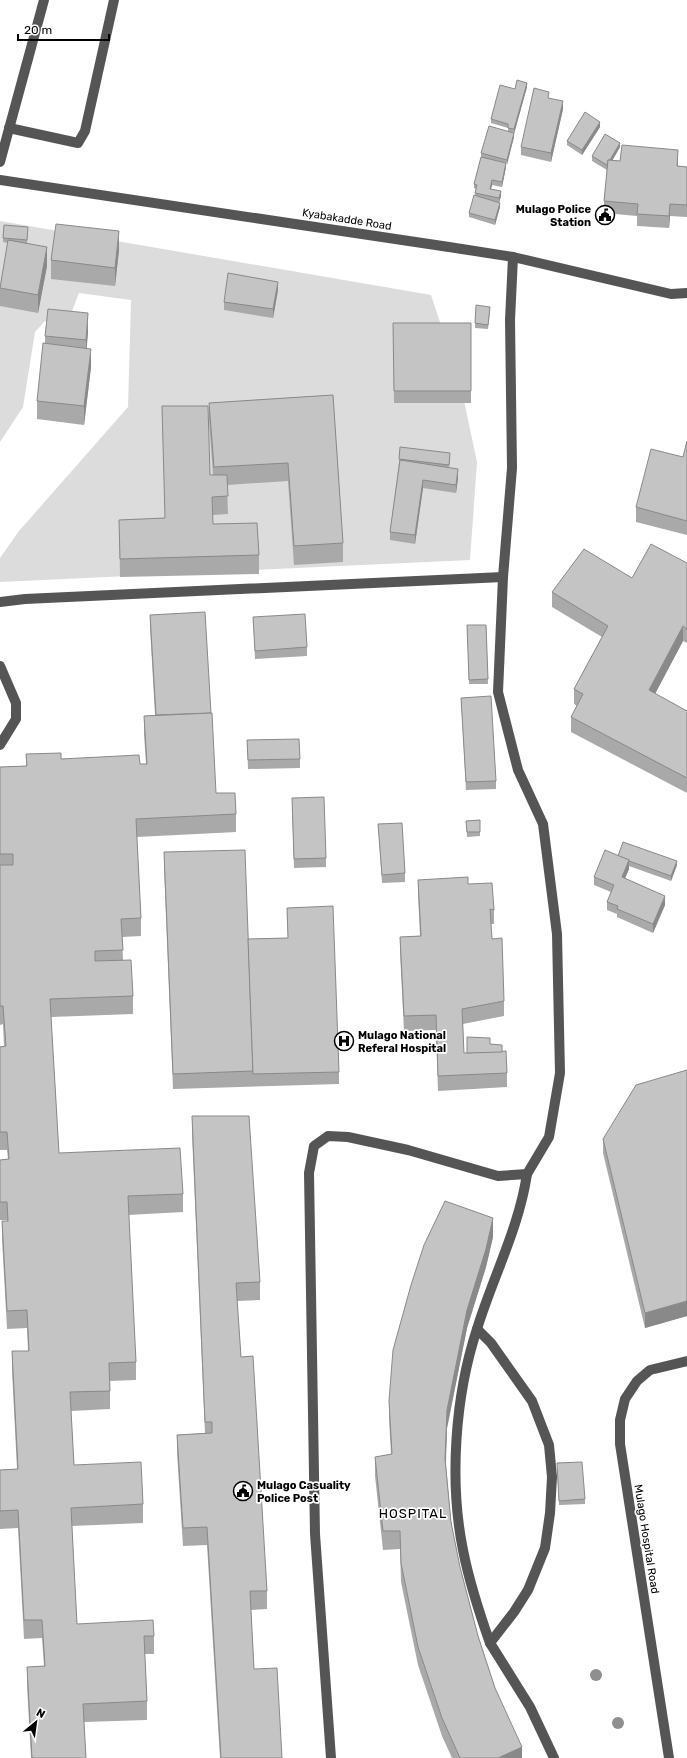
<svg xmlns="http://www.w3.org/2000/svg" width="687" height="1758" viewBox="0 0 687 1758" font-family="Rubik,sans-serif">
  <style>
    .green { fill: #dcdcdc }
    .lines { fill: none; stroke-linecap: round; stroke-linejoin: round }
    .minor { stroke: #555; stroke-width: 10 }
    .tree { fill: #8f8f8f }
    .wall { fill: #a9a9a9 }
    .shaded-wall { fill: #898989 }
    .building { fill: #c4c4c4; stroke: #898989 }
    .labels { text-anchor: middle; stroke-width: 3.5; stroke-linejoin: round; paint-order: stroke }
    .poi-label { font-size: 11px; font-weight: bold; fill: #000; stroke: #fff; text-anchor: start }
    .street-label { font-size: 11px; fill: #000; stroke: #fff }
    .quarter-label { font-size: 13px; letter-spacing: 1px; fill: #000; stroke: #fff }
  </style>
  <rect width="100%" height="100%" fill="#fff"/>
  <!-- green -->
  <path class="green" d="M0 221 431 295 460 382 477 462 470 560 0 582V558L19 531 128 407 131 300 79 293 67 324 45 321 35 332 23 407 0 442Z"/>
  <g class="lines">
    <!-- minor -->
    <g class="minor">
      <path d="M9 128 78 143 85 131 114 0"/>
      <path d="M0 162 44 0"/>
      <path d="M0 180 449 247 513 257 671 294 687 293"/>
      <path d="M0 602 25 599 503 577 512 468 510 320 513 257"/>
      <path d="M0 666 16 703V719L0 745"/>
      <path d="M477 1329 491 1343 532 1401 549 1445 552 1477 550 1513 545 1548 528 1590 514 1612 490 1643 530 1707 554 1758"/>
      <path d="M490 1643C479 1612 469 1581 463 1550 449 1481 455 1396 477 1329 493 1277 519 1228 527 1174"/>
      <path d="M331 1758 315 1534 309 1173 314 1146 328 1136 348 1137 408 1150 498 1176 527 1174 549 1137 560 1073 557 934 543 824 518 770 498 692 503 577"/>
      <path d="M669 1758 620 1444V1420L625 1399 637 1381 650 1370 687 1361"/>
    </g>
  </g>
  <!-- trees -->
  <g class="tree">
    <circle cx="596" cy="1675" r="6"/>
    <circle cx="618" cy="1723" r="6"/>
  </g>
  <!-- wall -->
  <g class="wall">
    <path d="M527 87 514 133V137L506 165V167L502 187 492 185 491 189 501 196 499 203 500 207 495 225 469 217V213L475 195 476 189 474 188V184L481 157V153L508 131V128L491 123V119L515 89Z"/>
    <path d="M549 98 563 109 551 162 521 155V147Z"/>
    <path d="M600 127 582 155 567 145V141Z"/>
    <path d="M620 147 612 160 620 161 678 162V166L687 167V217L670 216 669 228 637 226V216L604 213V201L607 170 592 161V156Z"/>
    <path d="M28 231 27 244 47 266 38 313 0 306V288L8 243 3 242V238Z"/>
    <path d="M119 250 115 286 51 279V260Z"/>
    <path d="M278 290 273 318 224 310V302Z"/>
    <path d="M490 311 488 329 475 328V323Z"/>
    <path d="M393 323H471V403H394Z"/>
    <path d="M88 332 86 349 91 367 84 425 37 419V401L45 344V336Z"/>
    <path d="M333 395 343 543V562L294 565 288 481 227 485 228 514 213 515V524L259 555V574L120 577 119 520 165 518 162 406 210 475H213L209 421V403Z"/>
    <path d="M687 441V535L636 522V507L683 457Z"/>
    <path d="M450 457 449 468 458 478 456 493 423 488 415 544 390 540V532L399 463V459Z"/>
    <path d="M687 563V643L683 641 655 694 687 711V793L571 732V717L577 706 574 704V689L602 637 552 607V592L632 578Z"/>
    <path d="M150 615 216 793 236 814V832L137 837 141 918V936L122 937 123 960 133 996V1014L51 1017 59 1153 183 1194V1212L128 1215 136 1362V1380L110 1381V1409L71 1411 74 1465 143 1504V1523L72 1526 77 1624 154 1636V1654H145L147 1701V1720L84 1722 86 1758H31L27 1685V1667L44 1666 42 1638 24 1639 18 1528 0 1529V1470L17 1469 12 1370V1351H28L27 1328 7 1329 2 1239V1221H7V1220H0V1160L8 1159 7 1150H0V1047L4 1046 3 1024 0 1025V767L26 766V754L61 759 140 764H146L144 734V716L155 715 150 627Z"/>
    <path d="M253 617 307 647V656L255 659Z"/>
    <path d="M467 625H486L488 684H469Z"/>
    <path d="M461 698 496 781V789L466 790Z"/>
    <path d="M247 740 300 759V768L248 769Z"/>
    <path d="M292 806 326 858V867L294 868Z"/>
    <path d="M480 820V836L467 837 466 821Z"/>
    <path d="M378 824 405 873V882L382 883Z"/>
    <path d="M164 852 248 939 288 938 287 908 339 1072V1084L173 1089 164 867Z"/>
    <path d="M618 856 677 865 671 881 629 866V869L625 878 665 905 653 933 617 917V914L607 910V902L611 892 594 885V877Z"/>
    <path d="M418 880 468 884 494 910V924H491L492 939 504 1001V1016L463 1024 464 1053H467L490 1044 502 1052 507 1073V1087L438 1091 436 1030 404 1031 400 952V937L420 936 418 894Z"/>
    <path d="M687 1070V1316L645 1328 603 1153V1139Z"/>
    <path d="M192 1116 260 1282V1300L237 1301 241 1357 267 1591V1609L251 1610 254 1669 282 1758H220L207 1545 183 1546 177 1453V1435L205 1433 192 1134Z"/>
    <path d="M493 1237 486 1267 467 1328 447 1428 446 1465 451 1522 460 1567 478 1636 495 1688 522 1758H452L442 1736 418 1665 401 1582 400 1549 383 1550 375 1476V1457L391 1454 389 1419V1401Z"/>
    <path d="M557 1468 585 1499V1504L559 1505Z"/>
  </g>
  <!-- shaded-wall -->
  <g class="shaded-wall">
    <path d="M527 83V87L514 134V129Z"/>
    <path d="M563 101V109L551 162V153Z"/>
    <path d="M600 122V127L582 155V150Z"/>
    <path d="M514 133V137L507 165V160Z"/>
    <path d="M620 143V147L607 170V165Z"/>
    <path d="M678 150V162L677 178V166Z"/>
    <path d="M506 163V167L502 187V182Z"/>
    <path d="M492 180V185L490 193V189Z"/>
    <path d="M501 191V196L499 203V198Z"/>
    <path d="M500 203V207L495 225V220Z"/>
    <path d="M670 204V216L669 228V216Z"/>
    <path d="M119 231V250L115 286V268Z"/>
    <path d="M47 247V266L38 313V295Z"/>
    <path d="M278 282V290L273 318V309Z"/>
    <path d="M88 313V332L86 358V340Z"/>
    <path d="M91 349V367L84 425V406Z"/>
    <path d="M458 469V478L456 493V485Z"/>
    <path d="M423 480V488L415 544V535Z"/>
    <path d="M683 626V641L649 705V690Z"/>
    <path d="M629 860V869L622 886V877Z"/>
    <path d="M677 861V865L671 881V876Z"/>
    <path d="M665 896V905L653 933V924Z"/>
    <path d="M493 1218V1237L486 1267 467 1328 447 1428 445 1477V1459L447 1410 467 1310Z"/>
    <path d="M687 1301V1316L645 1328V1313Z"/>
    <path d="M522 1747V1758H498Z"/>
  </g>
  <!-- building -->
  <g class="building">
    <path d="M517 80 527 83 514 129 508 128V124L491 119 500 85 515 89Z"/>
    <path d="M534 88 549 92 548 98 563 101 551 153 521 147Z"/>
    <path d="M585 112 600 122 582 150 567 141Z"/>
    <path d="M489 126 514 133 507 160 481 153Z"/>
    <path d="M605 134 620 143 610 160H608L607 165 592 156Z"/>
    <path d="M622 145 678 150 677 166 687 167V205L670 204 669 216 637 214 638 204 604 201 608 160 620 161Z"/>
    <path d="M481 157 506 163 502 182 492 180 490 189 501 191 499 198 475 193 477 185 474 184Z"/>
    <path d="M474 195 500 203 495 220 469 213Z"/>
    <path d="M56 224 119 231 115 268 51 260Z"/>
    <path d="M4 225 28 227 27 240 3 238Z"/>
    <path d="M8 240 47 247 38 295 0 288Z"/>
    <path d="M228 273 278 282 273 309 224 302Z"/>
    <path d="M476 305 490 307 488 325 475 323Z"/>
    <path d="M48 309 88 313 86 340 45 336Z"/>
    <path d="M393 323H471V391H394Z"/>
    <path d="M43 343 91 349 84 406 37 401Z"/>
    <path d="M333 395 343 543 294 546 288 463 214 467 209 403Z"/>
    <path d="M162 406H208L210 475H227L228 496 212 497 213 524 257 523 259 555 120 559 119 520 165 518Z"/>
    <path d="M687 441V521L636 507 651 449 683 457Z"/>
    <path d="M400 447 450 453 449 465 399 459Z"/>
    <path d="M400 460 458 469 456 485 423 480 415 535 390 532Z"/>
    <path d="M651 544 687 563V629L683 626 649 690 687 711V778L571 717 583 694 574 689 608 626 552 592 584 549 632 578Z"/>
    <path d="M205 612 211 713 156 715 150 615Z"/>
    <path d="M305 614 307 647 255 651 253 617Z"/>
    <path d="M467 625H486L488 679 469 680Z"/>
    <path d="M491 696 496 781 466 782 461 698Z"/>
    <path d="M212 713 216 793H235L236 814 136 819 141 918 121 919 123 950 95 951V961L131 960 133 996 50 999 59 1153 180 1148 183 1194 128 1196 136 1362 109 1363 110 1391 70 1392 74 1465 141 1462 143 1504 71 1508 77 1624 153 1620 154 1636H144L147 1701 83 1704 86 1758H32L27 1667 45 1666 42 1620H24L18 1510 0 1511V1470L18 1469 12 1351H29L27 1310 7 1311 2 1221H8L7 1202H0V1160L9 1159 7 1132H0V1047L6 1046 3 1006H0V865H13V854H0V767L27 766 26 754 61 753V759L139 755 140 764H147L144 716Z"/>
    <path d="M299 739 300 759 248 760 247 740Z"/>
    <path d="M324 797 326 858 294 859 292 798Z"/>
    <path d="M480 820V832H467L466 821Z"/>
    <path d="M402 823 405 873 382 875 378 824Z"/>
    <path d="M623 842 677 861 671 876 629 861V860L618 856Z"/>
    <path d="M245 850 253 1071 173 1074 164 852Z"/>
    <path d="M605 850 629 860 622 877 665 896 653 924 617 909 618 906 607 902 614 885 594 877Z"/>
    <path d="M468 877V884L492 883 494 910 490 909 492 939 502 938 504 1001 462 1009 464 1053 506 1051 507 1073 438 1076 436 1015 404 1016 400 937 421 936 418 880Z"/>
    <path d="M333 906 339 1072 253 1074 248 939 288 938 287 908Z"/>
    <path d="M467 1037 490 1038V1044L502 1045V1052L467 1053Z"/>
    <path d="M687 1070V1301L645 1313 603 1139 636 1085Z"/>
    <path d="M192 1116H249L260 1282 236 1283 241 1357 253 1356 267 1591H250L254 1669 277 1668 282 1758H221L207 1527 183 1528 177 1435 212 1433V1422H205Z"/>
    <path d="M445 1201 493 1218 486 1249 467 1310 447 1410 445 1459 451 1522 460 1567 478 1636 495 1688 522 1747 498 1758H460L442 1718 418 1647 401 1563 400 1531H383L375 1457 392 1454 389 1401 393 1350 411 1285 424 1245Z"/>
    <path d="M582 1462 585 1499 559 1501 557 1463Z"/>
  </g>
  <!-- icons -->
  <defs>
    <g id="civic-ring" transform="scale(1)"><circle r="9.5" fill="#fff" stroke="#000" stroke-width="1.5"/><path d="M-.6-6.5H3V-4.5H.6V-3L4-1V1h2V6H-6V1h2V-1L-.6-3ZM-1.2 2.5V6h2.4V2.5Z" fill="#000"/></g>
    <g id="hospital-ring" transform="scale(1)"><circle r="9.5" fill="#fff" stroke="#000" stroke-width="1.5"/><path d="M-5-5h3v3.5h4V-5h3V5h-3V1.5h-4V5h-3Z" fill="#000"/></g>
  </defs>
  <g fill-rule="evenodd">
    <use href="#civic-ring" x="605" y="215"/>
    <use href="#hospital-ring" x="344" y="1041"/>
    <use href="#civic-ring" x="243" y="1491"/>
  </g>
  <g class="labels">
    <!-- poi labels -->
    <g class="poi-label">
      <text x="591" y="213" text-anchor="end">Mulago Police<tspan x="591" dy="13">Station</tspan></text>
      <text x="358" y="1039">Mulago National<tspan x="358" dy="13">Referal Hospital</tspan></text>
      <text x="257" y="1489">Mulago Casuality<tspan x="257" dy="13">Police Post</tspan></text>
    </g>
    <!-- street labels -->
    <g class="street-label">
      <text transform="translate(347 219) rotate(9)" y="4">Kyabakadde Road</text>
      <text transform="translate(647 1539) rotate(81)" y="4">Mulago Hospital Road</text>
    </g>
    <!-- quarter labels -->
    <g class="quarter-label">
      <text x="413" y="1518">HOSPITAL</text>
    </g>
  </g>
  <!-- north arrow -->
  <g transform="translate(36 1722) rotate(29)" stroke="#ffffff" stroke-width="3" paint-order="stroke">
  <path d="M0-3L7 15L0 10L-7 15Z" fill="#000000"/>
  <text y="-6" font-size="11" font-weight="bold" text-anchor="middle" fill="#000000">N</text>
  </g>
  <!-- scale -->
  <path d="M18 34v6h91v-6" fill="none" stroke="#000000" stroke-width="2"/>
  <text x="24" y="34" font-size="12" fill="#000000" stroke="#ffffff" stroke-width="3" paint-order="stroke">20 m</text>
</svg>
